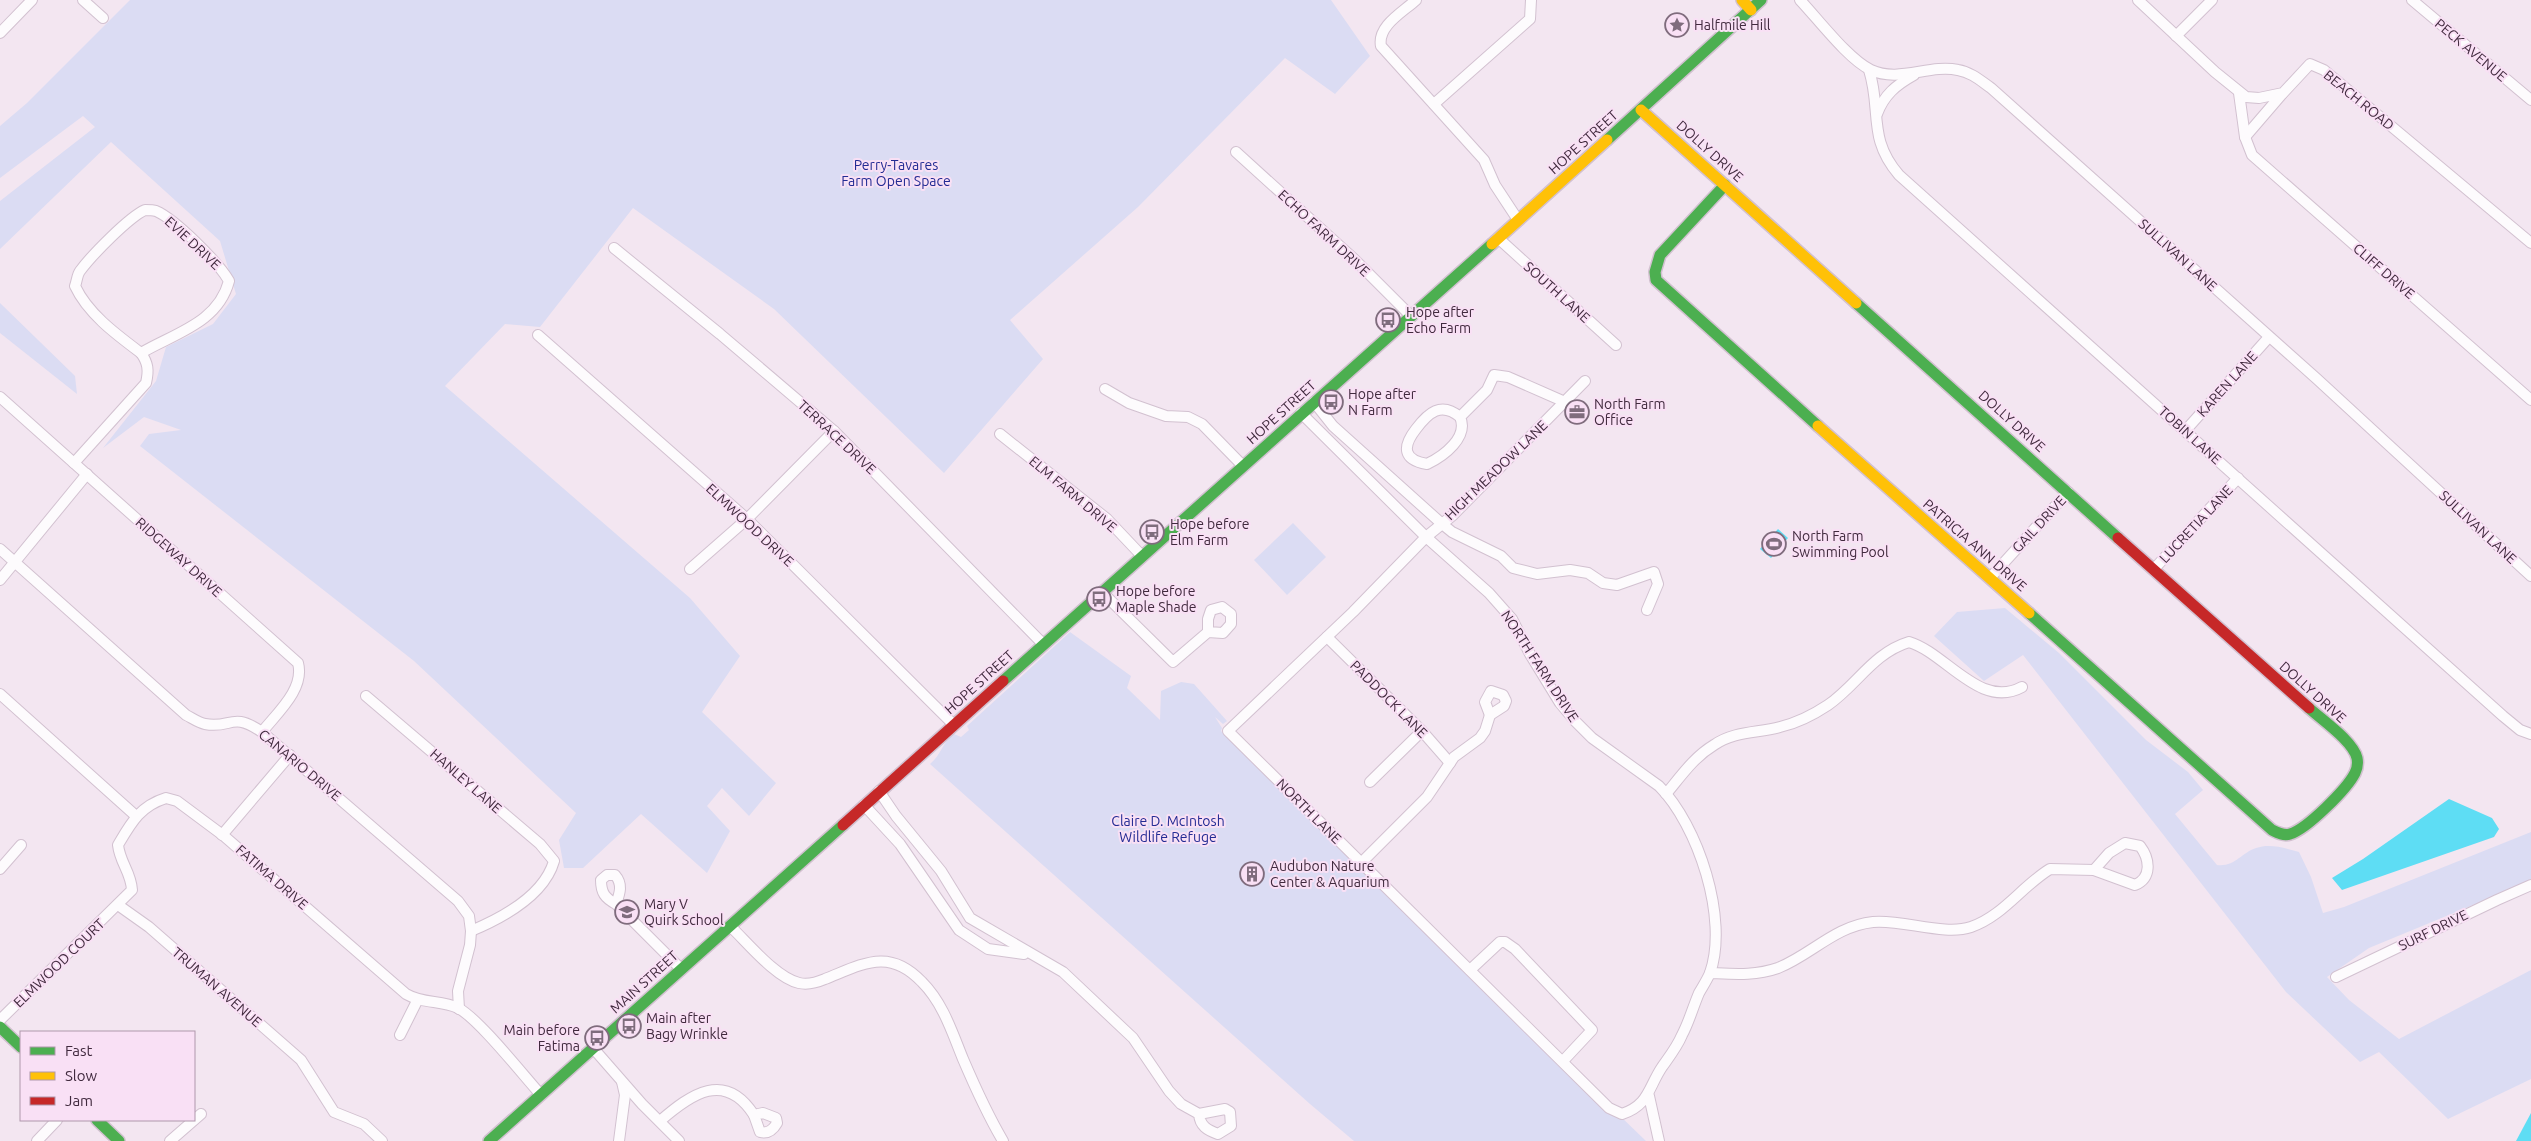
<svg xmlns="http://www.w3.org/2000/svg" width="2531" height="1141" viewBox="0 0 2531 1141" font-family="Ubuntu,sans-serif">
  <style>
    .green { fill: #dbdcf3 }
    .water { fill: #5eddf4 }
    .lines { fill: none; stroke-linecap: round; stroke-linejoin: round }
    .street-casing { stroke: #d2c1d0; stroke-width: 12 }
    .fast-casing { stroke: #d2c1d0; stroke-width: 14 }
    .slow-casing { stroke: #d2c1d0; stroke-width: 14 }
    .jam-casing { stroke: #d2c1d0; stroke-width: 14 }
    .street { stroke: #fdfbfd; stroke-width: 10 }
    .fast { stroke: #4caf50; stroke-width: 11 }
    .slow { stroke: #ffc107; stroke-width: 11 }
    .jam { stroke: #c62828; stroke-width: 11 }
    .labels { text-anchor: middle; stroke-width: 4; stroke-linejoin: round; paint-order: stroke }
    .poi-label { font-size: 14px; fill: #412a3e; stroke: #f9e0f5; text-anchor: start }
    .street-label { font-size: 14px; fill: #412a3e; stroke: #f9e0f5 }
    .park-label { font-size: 14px; fill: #232b93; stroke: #f9e0f5 }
  </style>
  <rect width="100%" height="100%" fill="#f3e6f1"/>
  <!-- green -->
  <g class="green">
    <path d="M130 0H1331L1370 56 1335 94 1285 58 1138 207 1010 320 1043 359 944 473 774 309 633 208 540 327 505 324 445 386 690 598 740 656 702 712 776 783 749 816 722 788 707 806 730 831 707 873 641 814 583 868H564L559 840 576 813 414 661 140 446 149 434 181 430 144 417 103 448 156 381 166 347 213 324 236 294 220 241 111 142 0 249V201L95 127 83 116 0 178V126L27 103Z"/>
    <path d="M0 303 75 376 77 394 0 333Z"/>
    <path d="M1293 523 1326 557 1287 595 1254 560Z"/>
    <path d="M2005 608 2059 653 2146 740 2188 772 2203 790 2175 814 2217 865C2235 867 2241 853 2256 848 2270 843 2285 848 2299 852L2311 877 2323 913 2344 907 2531 832V881L2369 948 2327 977 2349 1000 2399 1039 2531 970V1079L2448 1119 2379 1052 2360 1062 2286 992 2023 655 1984 681 1934 636 1957 612Z"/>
    <path d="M1070 632 1131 676 1127 688 1160 720 1161 691 1181 682 1194 684 1227 721 1223 724 1215 717 1222 728 1221 731 1646 1141H1354L1310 1104 930 764C942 754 941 744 954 734L961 737 969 730 967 726Z"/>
  </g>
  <!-- water -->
  <g class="water">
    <path d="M1778 529 1788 538 1771 558 1760 549Z"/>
    <path d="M2449 799 2492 818 2499 829 2494 837 2342 890 2332 878 2363 859Z"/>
    <path d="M2531 1113V1141H2516Z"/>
  </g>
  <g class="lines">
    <!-- street casing -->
    <g class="street-casing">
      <g id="street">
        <path d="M83 0 103 18"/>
        <path d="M1416 0C1403 12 1377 26 1381 46L1484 160 1495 185 1518 220"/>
        <path d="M1800 0C1818 19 1849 60 1871 70 1899 83 1929 64 1958 70 1971 72 1981 81 1991 88L2317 379 2531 576"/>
        <path d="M2138 0 2215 72 2246 97 2259 98 2283 93 2310 64 2324 70 2531 243"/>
        <path d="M2412 0 2531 100"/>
        <path d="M0 33 32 0"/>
        <path d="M2176 36 2212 0"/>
        <path d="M1869 70C1882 111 1867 138 1899 175L2503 716 2520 730 2531 734"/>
        <path d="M2239 93 2245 137 2252 155 2531 400"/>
        <path d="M1434 104 1530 19 1531 0"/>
        <path d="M1877 114C1884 95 1896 85 1914 75"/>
        <path d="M2245 137 2282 94"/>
        <path d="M1236 152 1354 259 1411 316"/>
        <path d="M145 210C148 210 153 210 156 211 175 219 219 263 229 281 218 323 175 333 141 353 117 335 88 314 75 286 77 281 77 275 80 271 91 256 129 217 145 210Z"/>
        <path d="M1498 238 1616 345"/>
        <path d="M614 248 720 334 834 431 1043 644"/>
        <path d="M538 335 747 519 954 725"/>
        <path d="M1105 389 1129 403 1166 416 1188 417 1202 424 1243 466"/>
        <path d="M0 397 298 663C305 689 277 713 262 732"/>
        <path d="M1314 402 1333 426 1441 523 1452 532 1501 556 1513 568 1537 574 1570 570 1588 573 1603 583 1617 585 1654 572 1658 584 1647 610"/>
        <path d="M1301 413 1426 537 1489 593 1512 619 1530 654 1560 703 1575 721 1592 738 1659 786C1698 825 1729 919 1710 973 1707 980 1703 986 1699 993 1693 1007 1689 1022 1682 1035 1677 1047 1669 1057 1662 1067 1648 1088 1649 1105 1622 1114L1609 1108 1228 731 1353 612 1426 537 1453 515 1585 381"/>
        <path d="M1460 417C1441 401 1428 413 1416 429 1402 447 1403 460 1427 464 1444 456 1469 437 1460 417L1487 390 1494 375 1508 377 1565 402"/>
        <path d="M2185 431 2269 337"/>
        <path d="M1000 434 1107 519 1142 556"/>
        <path d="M74 463 146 383C149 370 148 363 141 353"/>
        <path d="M0 549 186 715C192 718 199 723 205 724 232 729 231 711 262 732L458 901 469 916 471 931 470 945 458 991 459 1009"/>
        <path d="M690 569 747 519 834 431"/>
        <path d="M2154 569 2238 478"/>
        <path d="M1990 578 2068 492"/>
        <path d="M0 580 87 474"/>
        <path d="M1102 592 1173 662 1208 632 1223 633 1231 624V614L1222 607 1211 610 1208 619V632"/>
        <path d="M1327 637 1422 731 1450 763"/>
        <path d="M1491 691 1503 695 1506 701 1504 706 1490 715 1485 702Z"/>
        <path d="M0 694 136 816"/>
        <path d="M366 696 540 844 554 861C544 896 502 918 471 931"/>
        <path d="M1370 782 1422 731"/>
        <path d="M879 791 896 816 941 871 970 918 1063 972 1133 1038 1169 1091 1181 1104 1199 1114 1225 1109 1230 1112 1231 1126 1218 1134C1207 1130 1200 1126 1199 1114"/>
        <path d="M1666 794C1681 776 1694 757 1714 745 1734 731 1758 733 1780 727 1797 723 1813 715 1828 705 1857 685 1873 653 1909 642 1946 653 1980 710 2022 687"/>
        <path d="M864 805 900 844 959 930 988 949 1024 954"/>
        <path d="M222 835 290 755"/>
        <path d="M1361 863 1427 797 1454 757 1480 738 1485 731 1490 715"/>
        <path d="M0 869 21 845"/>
        <path d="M616 904C605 898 601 893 601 880L607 875H615C623 884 620 893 616 904L681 969"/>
        <path d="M118 905 149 927 301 1060 334 1112 364 1124 382 1141"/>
        <path d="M730 926C747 942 776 978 799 983 808 985 818 982 825 979 863 964 889 947 922 982 943 1003 952 1032 963 1059 975 1087 987 1114 1003 1141"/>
        <path d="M1470 970 1500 942H1505L1515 949 1592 1030 1563 1061"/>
        <path d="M1710 973C1734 974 1755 976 1778 968 1811 955 1835 926 1873 922 1902 919 1944 936 1971 927 2003 916 2022 886 2050 869L2094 870 2135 885C2152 878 2150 859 2140 846L2125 843 2109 853 2094 870"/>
        <path d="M2336 977 2497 900 2531 885"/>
        <path d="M0 1020 132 890C131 872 120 863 118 845 131 823 140 806 166 798L177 801 224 836 406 994C423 1004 441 1000 458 1008 478 1018 523 1075 541 1095"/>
        <path d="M400 1035 417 1001"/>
        <path d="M593 1048 642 1104 679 1141"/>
        <path d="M1649 1096 1659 1141"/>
        <path d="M763 1113 776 1118 777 1123C773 1130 768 1134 760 1132L754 1115Z"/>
        <path d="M660 1121C691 1094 725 1070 754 1115"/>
        <path d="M37 1141 57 1120"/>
        <path d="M170 1141 201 1114"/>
        <path d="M619 1141 625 1095 622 1082"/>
      </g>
    </g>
    <!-- fast casing -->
    <g class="fast-casing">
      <g id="fast">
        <path d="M1607 140 1761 0"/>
        <path d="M1725 185 1660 255 1655 272 1656 280 1818 426"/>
        <path d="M1856 303 2118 538"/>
        <path d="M2029 613 2272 830C2278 833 2284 836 2290 834 2307 829 2347 789 2355 773 2357 769 2358 763 2357 758 2353 741 2322 720 2309 708"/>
        <path d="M1003 681 1492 244"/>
        <path d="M0 1027 21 1047"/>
        <path d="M97 1120 119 1141"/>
        <path d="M489 1141 843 825"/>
      </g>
    </g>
    <!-- slow casing -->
    <g class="slow-casing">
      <g id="slow">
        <path d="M1742 0 1751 10"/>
        <path d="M1641 110 1856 303"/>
        <path d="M1492 244 1607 140"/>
        <path d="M1818 426 2029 613"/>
      </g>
    </g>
    <!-- jam casing -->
    <g class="jam-casing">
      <g id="jam">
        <path d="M2118 538 2309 708"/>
        <path d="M843 825 1003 681"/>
      </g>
    </g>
    <!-- street -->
    <use href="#street" class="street"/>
    <!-- fast -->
    <use href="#fast" class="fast"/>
    <!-- slow -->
    <use href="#slow" class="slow"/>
    <!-- jam -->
    <use href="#jam" class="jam"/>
  </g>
  <!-- icons -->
  <defs>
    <g id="sight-ring" transform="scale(1.25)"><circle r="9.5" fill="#f9e0f5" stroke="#7f6c7d" stroke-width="1.5"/><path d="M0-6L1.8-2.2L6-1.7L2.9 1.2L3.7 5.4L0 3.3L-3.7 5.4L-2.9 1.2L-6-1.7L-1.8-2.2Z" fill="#7f6c7d"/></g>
    <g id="bus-ring" transform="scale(1.25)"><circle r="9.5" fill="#f9e0f5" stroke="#7f6c7d" stroke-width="1.5"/><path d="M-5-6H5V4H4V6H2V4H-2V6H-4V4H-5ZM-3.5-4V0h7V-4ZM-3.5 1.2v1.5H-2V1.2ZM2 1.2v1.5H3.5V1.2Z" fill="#7f6c7d"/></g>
    <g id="office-ring" transform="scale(1.25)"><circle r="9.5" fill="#f9e0f5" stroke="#7f6c7d" stroke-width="1.5"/><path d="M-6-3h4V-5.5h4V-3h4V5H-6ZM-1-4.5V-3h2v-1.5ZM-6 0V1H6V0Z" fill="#7f6c7d"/></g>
    <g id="stadium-ring" transform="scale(1.25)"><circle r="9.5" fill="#f9e0f5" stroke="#7f6c7d" stroke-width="1.5"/><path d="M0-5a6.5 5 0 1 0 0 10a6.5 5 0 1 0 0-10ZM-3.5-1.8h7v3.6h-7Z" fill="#7f6c7d"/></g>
    <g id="building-ring" transform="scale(1.25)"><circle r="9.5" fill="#f9e0f5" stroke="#7f6c7d" stroke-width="1.5"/><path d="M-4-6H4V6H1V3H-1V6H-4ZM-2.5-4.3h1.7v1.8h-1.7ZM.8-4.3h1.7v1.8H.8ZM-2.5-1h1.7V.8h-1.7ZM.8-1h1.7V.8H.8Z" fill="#7f6c7d"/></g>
    <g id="school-ring" transform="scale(1.25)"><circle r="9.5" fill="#f9e0f5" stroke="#7f6c7d" stroke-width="1.5"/><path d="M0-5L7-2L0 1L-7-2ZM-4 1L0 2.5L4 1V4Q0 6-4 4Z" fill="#7f6c7d"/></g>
  </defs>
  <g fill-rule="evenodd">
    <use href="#sight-ring" x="1677" y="25"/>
    <use href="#bus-ring" x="1388" y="320"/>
    <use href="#bus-ring" x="1331" y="402"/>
    <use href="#office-ring" x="1577" y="412"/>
    <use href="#bus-ring" x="1152" y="532"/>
    <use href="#stadium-ring" x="1774" y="544"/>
    <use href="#bus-ring" x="1099" y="599"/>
    <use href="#building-ring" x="1252" y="874"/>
    <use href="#school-ring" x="627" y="912"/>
    <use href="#bus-ring" x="629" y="1026"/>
    <use href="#bus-ring" x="597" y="1038"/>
  </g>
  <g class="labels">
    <!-- poi labels -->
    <g class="poi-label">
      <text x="1694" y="30">Halfmile Hill</text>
      <text x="1406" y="317">Hope after<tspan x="1406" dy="16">Echo Farm</tspan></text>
      <text x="1348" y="399">Hope after<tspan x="1348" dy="16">N Farm</tspan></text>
      <text x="1594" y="409">North Farm<tspan x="1594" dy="16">Office</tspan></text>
      <text x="1170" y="529">Hope before<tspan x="1170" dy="16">Elm Farm</tspan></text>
      <text x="1792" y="541">North Farm<tspan x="1792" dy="16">Swimming Pool</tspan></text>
      <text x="1116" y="596">Hope before<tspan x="1116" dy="16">Maple Shade</tspan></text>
      <text x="1270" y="871">Audubon Nature<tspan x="1270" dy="16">Center &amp; Aquarium</tspan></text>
      <text x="644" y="909">Mary V<tspan x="644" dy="16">Quirk School</tspan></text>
      <text x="646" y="1023">Main after<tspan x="646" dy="16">Bagy Wrinkle</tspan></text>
      <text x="580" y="1035" text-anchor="end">Main before<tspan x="580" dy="16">Fatima</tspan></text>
    </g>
    <!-- street labels -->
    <g class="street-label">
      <text transform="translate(2471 50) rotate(40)" y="5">PECK AVENUE</text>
      <text transform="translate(2359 100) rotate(39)" y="5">BEACH ROAD</text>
      <text transform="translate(1583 142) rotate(-42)" y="5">HOPE STREET</text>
      <text transform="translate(1710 151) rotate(42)" y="5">DOLLY DRIVE</text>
      <text transform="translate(1324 233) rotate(43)" y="5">ECHO FARM DRIVE</text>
      <text transform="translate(193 243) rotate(43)" y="5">EVIE DRIVE</text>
      <text transform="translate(2178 255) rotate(42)" y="5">SULLIVAN LANE</text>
      <text transform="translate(2384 271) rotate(41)" y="5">CLIFF DRIVE</text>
      <text transform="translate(1557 292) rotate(42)" y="5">SOUTH LANE</text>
      <text transform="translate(2227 384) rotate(-48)" y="5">KAREN LANE</text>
      <text transform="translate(1281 412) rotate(-42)" y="5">HOPE STREET</text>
      <text transform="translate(2012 421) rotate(42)" y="5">DOLLY DRIVE</text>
      <text transform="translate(2190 435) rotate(42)" y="5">TOBIN LANE</text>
      <text transform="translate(837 437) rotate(43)" y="5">TERRACE DRIVE</text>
      <text transform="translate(1496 470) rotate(-44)" y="5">HIGH MEADOW LANE</text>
      <text transform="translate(1073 494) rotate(40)" y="5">ELM FARM DRIVE</text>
      <text transform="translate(2039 524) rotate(-47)" y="5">GAIL DRIVE</text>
      <text transform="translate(2196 524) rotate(-47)" y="5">LUCRETIA LANE</text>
      <text transform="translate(750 525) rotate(43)" y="5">ELMWOOD DRIVE</text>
      <text transform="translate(2478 527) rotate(43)" y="5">SULLIVAN LANE</text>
      <text transform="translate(1975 545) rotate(41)" y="5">PATRICIA ANN DRIVE</text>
      <text transform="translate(179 557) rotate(42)" y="5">RIDGEWAY DRIVE</text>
      <text transform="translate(1540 666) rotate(57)" y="5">NORTH FARM DRIVE</text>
      <text transform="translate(979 682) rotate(-42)" y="5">HOPE STREET</text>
      <text transform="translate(2313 692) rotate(42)" y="5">DOLLY DRIVE</text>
      <text transform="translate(1389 699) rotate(45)" y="5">PADDOCK LANE</text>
      <text transform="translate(300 765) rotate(40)" y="5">CANARIO DRIVE</text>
      <text transform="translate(466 781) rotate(41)" y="5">HANLEY LANE</text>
      <text transform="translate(1309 811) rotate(45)" y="5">NORTH LANE</text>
      <text transform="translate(272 877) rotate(41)" y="5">FATIMA DRIVE</text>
      <text transform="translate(2433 930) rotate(-26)" y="5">SURF DRIVE</text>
      <text transform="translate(59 963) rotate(-44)" y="5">ELMWOOD COURT</text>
      <text transform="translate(644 982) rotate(-42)" y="5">MAIN STREET</text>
      <text transform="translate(217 987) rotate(41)" y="5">TRUMAN AVENUE</text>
    </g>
    <!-- park labels -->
    <g class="park-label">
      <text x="896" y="170">Perry-Tavares<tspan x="896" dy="16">Farm Open Space</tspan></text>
      <text x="1168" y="826">Claire D. McIntosh<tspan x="1168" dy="16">Wildlife Refuge</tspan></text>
    </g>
  </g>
  <!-- legend -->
  <rect x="20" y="1031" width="175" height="90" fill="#f9e0f5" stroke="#af97ac"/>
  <rect x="30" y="1047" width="25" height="8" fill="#4caf50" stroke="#af97ac"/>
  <text x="65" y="1056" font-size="15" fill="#412a3e">Fast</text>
  <rect x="30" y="1072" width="25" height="8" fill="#ffc107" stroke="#af97ac"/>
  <text x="65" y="1081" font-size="15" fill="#412a3e">Slow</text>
  <rect x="30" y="1097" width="25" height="8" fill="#c62828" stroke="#af97ac"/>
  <text x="65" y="1106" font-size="15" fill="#412a3e">Jam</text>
</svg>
